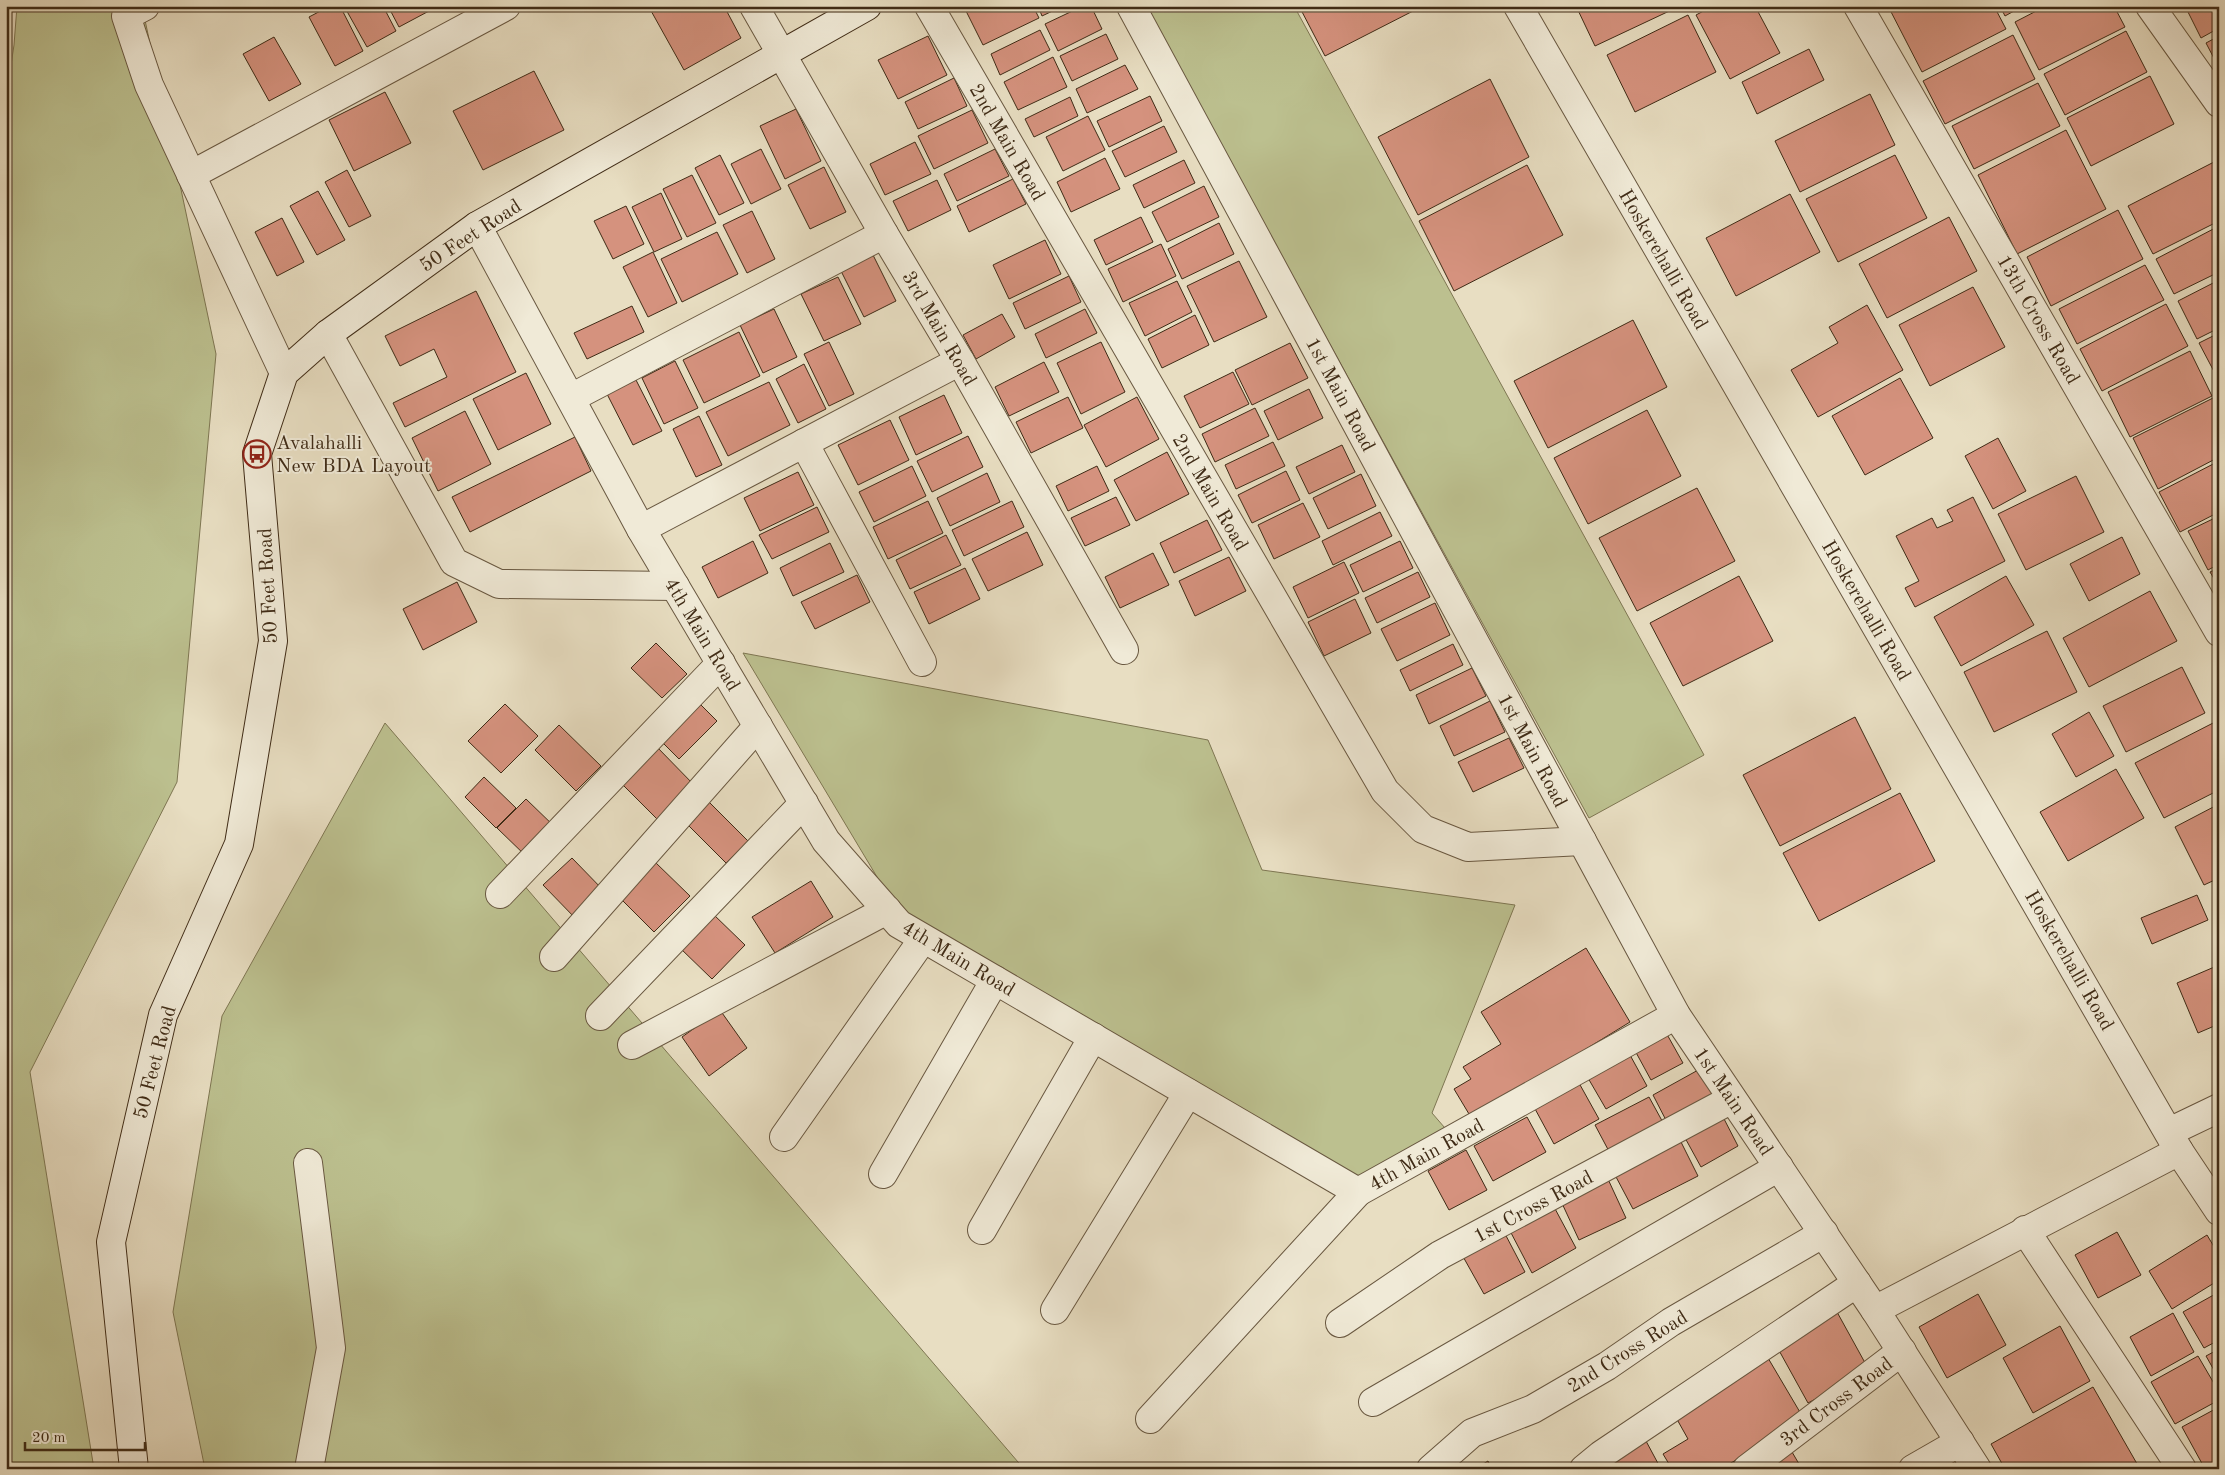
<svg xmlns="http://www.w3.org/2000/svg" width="2225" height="1475" viewBox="0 0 2225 1475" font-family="'Old Standard TT',serif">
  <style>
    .green { fill: #bcc08f; stroke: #7e7652 }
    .building { fill: #d5927e; stroke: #3f2b16 }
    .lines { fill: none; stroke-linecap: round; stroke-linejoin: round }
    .minor-casing { stroke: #695841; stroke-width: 30 }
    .tertiary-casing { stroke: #695841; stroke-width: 30 }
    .secondary-casing { stroke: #3f2b16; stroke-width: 30 }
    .minor { stroke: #f0ead7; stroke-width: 28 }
    .tertiary { stroke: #f0ead7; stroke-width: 28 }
    .secondary { stroke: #f0ead7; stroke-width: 28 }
    .labels { text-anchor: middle; stroke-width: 4; stroke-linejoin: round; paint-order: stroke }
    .street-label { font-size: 20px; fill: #3f2b16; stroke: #f0ead7 }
    .poi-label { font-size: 20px; fill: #3f2b16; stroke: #f0ead7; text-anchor: start }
  </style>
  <rect width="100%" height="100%" fill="#e8dec2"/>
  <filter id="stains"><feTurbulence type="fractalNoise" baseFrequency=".004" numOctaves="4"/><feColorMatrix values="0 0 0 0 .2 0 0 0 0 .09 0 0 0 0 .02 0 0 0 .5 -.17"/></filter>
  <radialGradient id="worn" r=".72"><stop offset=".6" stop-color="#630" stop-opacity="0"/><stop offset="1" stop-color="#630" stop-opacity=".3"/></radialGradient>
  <!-- green -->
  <g class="green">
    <path d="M17 6H142L216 354 177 782 30 1072 94 1469H6V98L14 45Z"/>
    <path d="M1145 6H1294L1704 755 1589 818Z"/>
    <path d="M743 653 1208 740 1262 870 1515 905 1432 1113 1451 1135 1360 1181 895 907Z"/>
    <path d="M385 723 1024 1469H205L173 1312 222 1016Z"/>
  </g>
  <!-- building -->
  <g class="building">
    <path d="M330 6H340L363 51 335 66 309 17Z"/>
    <path d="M344 6H383L396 31 367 47Z"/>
    <path d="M388 6H427L429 11 399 27Z"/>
    <path d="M654 6H724L741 38 684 70 650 9Z"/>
    <path d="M970 6H1033L1039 18 983 45 965 9Z"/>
    <path d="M1038 6H1063L1042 16Z"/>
    <path d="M1083 6H1091L1102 29 1058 51 1045 24Z"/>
    <path d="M1299 6H1413L1415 10 1325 56Z"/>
    <path d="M1576 6H1680L1595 46Z"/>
    <path d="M1713 6H1755L1780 53 1730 79 1696 15Z"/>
    <path d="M1888 6H1994L2006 29 1922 72Z"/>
    <path d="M2000 6H2023L2005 16Z"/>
    <path d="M2046 6H2114L2125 27 2039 70 2015 22Z"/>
    <path d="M2185 6H2219V28L2201 38Z"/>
    <path d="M1688 15 1716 72 1635 112 1607 55Z"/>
    <path d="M1040 30 1050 50 1000 75 991 54Z"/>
    <path d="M2126 31 2147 72 2065 115 2044 74Z"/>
    <path d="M1106 34 1118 59 1072 81 1060 56Z"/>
    <path d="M2013 35 2035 79 1945 124 1923 81Z"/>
    <path d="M928 36 947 75 898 99 878 60Z"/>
    <path d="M2219 36V68L2206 43Z"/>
    <path d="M274 37 301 84 269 101 243 54Z"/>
    <path d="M1809 49 1824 80 1757 114 1742 82Z"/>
    <path d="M1053 57 1067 87 1018 110 1004 82Z"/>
    <path d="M1125 65 1138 89 1087 113 1076 89Z"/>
    <path d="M534 71 564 130 483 170 453 111Z"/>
    <path d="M2150 76 2174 124 2091 166 2067 118Z"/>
    <path d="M954 78 967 106 918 129 905 102Z"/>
    <path d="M1490 79 1529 157 1418 215 1378 137Z"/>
    <path d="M2038 83 2060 126 1974 169 1952 126Z"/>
    <path d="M385 92 411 143 354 171 329 120Z"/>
    <path d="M1870 94 1895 145 1800 192 1775 141Z"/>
    <path d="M1150 96 1162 121 1109 147 1097 121Z"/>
    <path d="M1070 97 1078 116 1034 137 1025 119Z"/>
    <path d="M796 109 821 161 785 179 760 126Z"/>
    <path d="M972 110 988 143 934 169 918 136Z"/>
    <path d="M1088 116 1105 150 1063 171 1046 137Z"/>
    <path d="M1164 126 1177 152 1125 177 1112 151Z"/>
    <path d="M2066 130 2106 209 2017 254 1978 175Z"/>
    <path d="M915 142 931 174 885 195 870 164Z"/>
    <path d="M761 149 781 189 751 204 731 164Z"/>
    <path d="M995 149 1009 176 957 201 944 174Z"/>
    <path d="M720 155 744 203 719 215 695 168Z"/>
    <path d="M1895 155 1927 218 1838 262 1806 199Z"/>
    <path d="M1105 158 1120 189 1071 212 1057 182Z"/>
    <path d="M1184 160 1195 183 1144 208 1133 185Z"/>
    <path d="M2214 162 2219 172V221L2153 254 2128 206Z"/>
    <path d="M1527 165 1563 235 1454 291 1419 221Z"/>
    <path d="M824 167 846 212 810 229 788 185Z"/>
    <path d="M347 170 371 216 349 227 325 182Z"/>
    <path d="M692 175 716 223 687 237 663 189Z"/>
    <path d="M1013 179 1026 204 969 232 957 206Z"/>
    <path d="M937 180 951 210 908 231 893 201Z"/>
    <path d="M1204 186 1219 217 1167 242 1152 212Z"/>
    <path d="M318 191 345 240 317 255 290 206Z"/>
    <path d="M661 193 682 239 654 252 632 207Z"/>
    <path d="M1790 194 1820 252 1736 296 1706 238Z"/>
    <path d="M626 206 644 244 613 259 594 221Z"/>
    <path d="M2118 210 2143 259 2051 306 2027 257Z"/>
    <path d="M752 211 775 259 747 273 723 225Z"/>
    <path d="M1141 217 1153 242 1106 265 1094 240Z"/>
    <path d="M1949 217 1977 271 1887 318 1859 264Z"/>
    <path d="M282 218 304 262 277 276 255 232Z"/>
    <path d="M1219 223 1234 254 1182 279 1168 249Z"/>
    <path d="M2219 226V272L2174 294 2156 259Z"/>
    <path d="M717 232 738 274 682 302 661 259Z"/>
    <path d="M1045 240 1061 274 1009 299 993 265Z"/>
    <path d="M1161 244 1176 276 1123 302 1108 269Z"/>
    <path d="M871 251 896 301 864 317 839 267Z"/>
    <path d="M653 252 677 303 648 317 623 267Z"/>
    <path d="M1239 261 1267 317 1214 342 1187 286Z"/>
    <path d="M2145 265 2164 300 2077 344 2059 309Z"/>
    <path d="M1069 276 1081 302 1025 329 1013 303Z"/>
    <path d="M838 277 861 324 824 341 801 294Z"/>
    <path d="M2219 280V328L2197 339 2178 301Z"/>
    <path d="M1177 281 1192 312 1145 336 1129 303Z"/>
    <path d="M1973 287 2005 347 1930 386 1899 325Z"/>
    <path d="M476 291 516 372 405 427 393 403 447 377 434 349 400 366 385 336Z"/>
    <path d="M2166 304 2188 346 2102 391 2080 349Z"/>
    <path d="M1867 305 1903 370 1818 417 1791 370 1838 343 1829 327Z"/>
    <path d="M632 306 644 332 587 359 574 333Z"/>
    <path d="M774 309 797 357 763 373 740 325Z"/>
    <path d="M1085 309 1097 333 1046 358 1035 334Z"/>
    <path d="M1002 314 1015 337 976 359 963 335Z"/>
    <path d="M1195 315 1209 345 1162 368 1148 339Z"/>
    <path d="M1633 320 1667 387 1548 448 1514 381Z"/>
    <path d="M739 332 760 376 704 403 683 360Z"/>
    <path d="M2219 333V381L2199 343Z"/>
    <path d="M829 342 854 394 829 406 804 354Z"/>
    <path d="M1101 342 1125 392 1081 414 1057 363Z"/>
    <path d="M1290 343 1308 378 1252 405 1235 370Z"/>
    <path d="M2190 351 2212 396 2130 437 2108 392Z"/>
    <path d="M675 361 698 408 664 424 642 378Z"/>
    <path d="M1044 362 1059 392 1009 416 995 387Z"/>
    <path d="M804 364 826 409 798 423 776 379Z"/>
    <path d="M1233 372 1249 404 1200 428 1184 396Z"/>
    <path d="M526 373 551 424 498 450 473 399Z"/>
    <path d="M1900 378 1933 438 1865 475 1832 416Z"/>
    <path d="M636 380 662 431 633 445 607 394Z"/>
    <path d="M769 382 790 425 728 456 706 412Z"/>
    <path d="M1309 389 1323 418 1278 440 1264 411Z"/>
    <path d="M944 395 962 433 916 455 899 417Z"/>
    <path d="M2219 395V457L2158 489 2133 438Z"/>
    <path d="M1068 397 1083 428 1031 453 1016 422Z"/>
    <path d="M1137 397 1159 439 1106 467 1084 425Z"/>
    <path d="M1255 408 1269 436 1215 462 1202 434Z"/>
    <path d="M1647 410 1681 476 1588 524 1554 458Z"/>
    <path d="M465 411 491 464 438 491 412 438Z"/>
    <path d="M699 416 722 465 696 477 673 429Z"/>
    <path d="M890 420 909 460 858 485 838 445Z"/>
    <path d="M968 436 983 467 932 492 917 461Z"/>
    <path d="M575 437 591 471 470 532 452 497Z"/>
    <path d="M1998 438 2026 491 1993 509 1965 456Z"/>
    <path d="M1273 442 1285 466 1236 489 1225 465Z"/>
    <path d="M1342 445 1355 472 1309 494 1296 467Z"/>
    <path d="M1167 452 1189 494 1136 521 1114 480Z"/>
    <path d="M2219 461V512L2180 532 2159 492Z"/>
    <path d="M912 466 926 496 874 522 859 492Z"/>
    <path d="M1097 466 1109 491 1068 511 1056 486Z"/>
    <path d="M1286 471 1300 500 1252 523 1238 495Z"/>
    <path d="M798 472 814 505 760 531 744 498Z"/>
    <path d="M987 473 1000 502 950 526 937 498Z"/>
    <path d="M1361 474 1376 506 1328 529 1313 498Z"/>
    <path d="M2076 476 2104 532 2026 570 1998 514Z"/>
    <path d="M1697 488 1735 561 1637 611 1599 538Z"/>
    <path d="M1116 497 1130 525 1085 546 1071 518Z"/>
    <path d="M1973 497 2005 561 1915 607 1905 588 1919 581 1896 536 1932 518 1937 528 1953 521 1947 510Z"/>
    <path d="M928 501 943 533 888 559 873 527Z"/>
    <path d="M1012 501 1024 527 964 556 952 530Z"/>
    <path d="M1303 503 1320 537 1274 559 1258 525Z"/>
    <path d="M817 507 829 532 772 559 759 535Z"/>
    <path d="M1380 512 1392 536 1333 565 1322 541Z"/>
    <path d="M2219 516V564L2208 570 2188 531Z"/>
    <path d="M1207 520 1222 550 1174 573 1160 543Z"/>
    <path d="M1027 532 1043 565 988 591 972 559Z"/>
    <path d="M946 535 961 565 910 589 896 560Z"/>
    <path d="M2122 537 2140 574 2089 601 2070 564Z"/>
    <path d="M753 541 768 573 718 598 702 567Z"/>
    <path d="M1400 541 1413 568 1363 592 1350 565Z"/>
    <path d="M830 543 844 572 793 596 780 568Z"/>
    <path d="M1153 553 1169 585 1120 608 1105 577Z"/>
    <path d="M1229 557 1246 591 1195 616 1179 581Z"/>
    <path d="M1344 562 1359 593 1308 618 1293 587Z"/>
    <path d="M965 568 980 599 929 624 914 592Z"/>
    <path d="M2219 568V587L2210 572Z"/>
    <path d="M1418 572 1430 597 1377 623 1365 598Z"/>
    <path d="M857 575 870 602 815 629 801 602Z"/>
    <path d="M1739 576 1773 641 1683 686 1650 623Z"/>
    <path d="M2006 576 2034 625 1961 666 1934 617Z"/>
    <path d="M457 582 477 622 423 650 403 609Z"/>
    <path d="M2150 591 2177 641 2089 687 2063 638Z"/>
    <path d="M1355 599 1371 633 1324 656 1308 622Z"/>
    <path d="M1435 603 1450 635 1397 661 1381 629Z"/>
    <path d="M2047 631 2077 692 1994 732 1964 672Z"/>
    <path d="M656 643 687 674 662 698 631 668Z"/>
    <path d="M1453 644 1463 665 1410 691 1400 670Z"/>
    <path d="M2182 667 2205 713 2126 752 2103 706Z"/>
    <path d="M1472 668 1486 696 1429 724 1416 695Z"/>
    <path d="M1490 701 1505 732 1454 756 1440 726Z"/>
    <path d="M698 702 717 721 679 759 660 740Z"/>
    <path d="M505 704 538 736 501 773 468 741Z"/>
    <path d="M2089 712 2114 756 2076 777 2052 734Z"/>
    <path d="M1855 717 1891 789 1780 846 1743 775Z"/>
    <path d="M2217 721 2219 790 2164 818 2135 763Z"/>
    <path d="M559 725 601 766 576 791 535 750Z"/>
    <path d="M1509 738 1524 768 1473 792 1458 762Z"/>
    <path d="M656 746 696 787 661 823 620 782Z"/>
    <path d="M2116 769 2144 818 2068 861 2040 812Z"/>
    <path d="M484 777 516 808 496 828 465 797Z"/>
    <path d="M1900 793 1935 861 1819 921 1783 853Z"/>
    <path d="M702 795 748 841 726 863 680 817Z"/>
    <path d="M526 799 557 829 528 858 497 828Z"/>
    <path d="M2219 804V878L2204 885 2175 827Z"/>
    <path d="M572 858 606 893 577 920 543 885Z"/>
    <path d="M655 862 690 896 654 932 619 897Z"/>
    <path d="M811 881 833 917 775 953 752 917Z"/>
    <path d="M2197 895 2208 920 2152 944 2141 918Z"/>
    <path d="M712 913 745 945 712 979 679 947Z"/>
    <path d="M1586 948 1630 1022 1472 1119 1454 1089 1471 1079 1463 1067 1501 1044 1481 1012Z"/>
    <path d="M2219 965V1024L2198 1033 2177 983Z"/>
    <path d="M720 1010 747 1048 709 1076 682 1037Z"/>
    <path d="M1664 1029 1683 1063 1651 1080 1633 1047Z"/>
    <path d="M1630 1055 1647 1086 1606 1109 1588 1078Z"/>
    <path d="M1700 1069 1717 1101 1669 1126 1653 1095Z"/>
    <path d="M1579 1083 1599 1119 1554 1144 1534 1107Z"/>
    <path d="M1649 1097 1666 1128 1612 1157 1595 1125Z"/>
    <path d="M1722 1115 1738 1146 1701 1167 1684 1136Z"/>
    <path d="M1527 1117 1546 1152 1493 1181 1474 1146Z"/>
    <path d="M1681 1142 1698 1176 1633 1209 1615 1175Z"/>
    <path d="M1466 1150 1487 1190 1449 1210 1428 1171Z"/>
    <path d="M1607 1177 1626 1218 1579 1240 1560 1199Z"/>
    <path d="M1553 1205 1576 1248 1532 1273 1509 1229Z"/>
    <path d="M1503 1230 1525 1272 1484 1294 1461 1253Z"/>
    <path d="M2117 1232 2141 1275 2098 1298 2075 1255Z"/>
    <path d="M2207 1235 2219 1255V1280L2172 1309 2149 1271Z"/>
    <path d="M2219 1292V1340L2204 1348 2183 1312Z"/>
    <path d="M1978 1294 2006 1345 1947 1378 1919 1327Z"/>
    <path d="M1837 1312 1869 1370 1808 1403 1776 1345Z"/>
    <path d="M2173 1313 2194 1352 2151 1376 2130 1337Z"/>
    <path d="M2060 1326 2090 1381 2033 1413 2003 1358Z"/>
    <path d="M2219 1349V1379L2206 1356Z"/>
    <path d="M2198 1356 2219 1392V1400L2175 1424 2151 1382Z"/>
    <path d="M1768 1358 1804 1419 1721 1469H1672L1663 1454 1688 1439 1674 1414Z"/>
    <path d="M2093 1387 2140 1469H2005L1991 1444Z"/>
    <path d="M2219 1407V1469H2205L2182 1427Z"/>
    <path d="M1646 1441 1661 1469H1597Z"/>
    <path d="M1792 1452 1802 1469H1762Z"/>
    <path d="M1488 1461 1492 1469H1475Z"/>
  </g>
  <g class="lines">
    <!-- minor casing -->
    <g class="minor-casing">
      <g id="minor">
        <path d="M145 6 126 16 149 85 284 373"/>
        <path d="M754 6 884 234 960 361 1124 650"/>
        <path d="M929 6 1385 791 1423 829 1468 847 1582 841"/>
        <path d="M1131 6 1676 1015 1875 1310 1977 1469"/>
        <path d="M1858 6 2219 632"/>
        <path d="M2150 6 2219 103"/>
        <path d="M191 175 506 6"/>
        <path d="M477 226 641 529 826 841 899 924 1358 1192 1676 1015"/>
        <path d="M328 334 454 562 499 584 675 586"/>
        <path d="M571 398 884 234"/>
        <path d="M804 443 922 662"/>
        <path d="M641 529 960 361"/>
        <path d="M500 894 721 663"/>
        <path d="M554 957 758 726"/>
        <path d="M600 1016 804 803"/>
        <path d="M632 1045 887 910"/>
        <path d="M784 1137 923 939"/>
        <path d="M308 1163 331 1348 309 1469"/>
        <path d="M883 1174 995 980"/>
        <path d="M982 1230 1093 1037"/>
        <path d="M2025 1230 2182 1469"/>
        <path d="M1055 1310 1188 1093"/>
        <path d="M1875 1310 2179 1151"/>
        <path d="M1340 1323 1440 1255 1732 1099"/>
        <path d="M1373 1402 1779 1167"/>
        <path d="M1150 1419 1358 1192"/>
        <path d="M1431 1469 1472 1433 1533 1409 1607 1366 1671 1322 1824 1233"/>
        <path d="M1584 1469 1601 1455 1857 1283"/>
        <path d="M1747 1469 1902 1351"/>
        <path d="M1913 1469 1960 1442"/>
      </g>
    </g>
    <!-- tertiary casing -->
    <g class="tertiary-casing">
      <g id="tertiary">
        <path d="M1518 6 2179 1151 2219 1211"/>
        <path d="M2169 1132 2219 1108"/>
      </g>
    </g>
    <!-- secondary casing -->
    <g class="secondary-casing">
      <path id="secondary" d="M134 1469 111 1242 163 1015 239 844 273 641 257 454 284 373 328 334 477 226 867 6"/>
    </g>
    <!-- minor -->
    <use href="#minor" class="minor"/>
    <!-- tertiary -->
    <use href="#tertiary" class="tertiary"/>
    <!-- secondary -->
    <use href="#secondary" class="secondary"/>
  </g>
  <!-- icons -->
  <defs>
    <g id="bus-ring" transform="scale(1.4375)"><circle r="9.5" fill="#f0ead7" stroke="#8f2418" stroke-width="1.5"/><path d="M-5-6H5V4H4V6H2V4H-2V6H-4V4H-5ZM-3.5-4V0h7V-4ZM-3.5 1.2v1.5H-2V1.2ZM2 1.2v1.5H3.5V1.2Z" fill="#8f2418"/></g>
  </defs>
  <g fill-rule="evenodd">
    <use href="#bus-ring" x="257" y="454"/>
  </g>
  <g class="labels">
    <!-- street labels -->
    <g class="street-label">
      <text transform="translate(1008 142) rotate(60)" y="7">2nd Main Road</text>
      <text transform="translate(470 235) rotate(-33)" y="7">50 Feet Road</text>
      <text transform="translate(1664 259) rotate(60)" y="7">Hoskerehalli Road</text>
      <text transform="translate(2039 319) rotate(60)" y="7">13th Cross Road</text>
      <text transform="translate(940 328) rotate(60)" y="7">3rd Main Road</text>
      <text transform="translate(1341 394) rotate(62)" y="7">1st Main Road</text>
      <text transform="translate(1211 492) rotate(60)" y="7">2nd Main Road</text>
      <text transform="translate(267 586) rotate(-93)" y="7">50 Feet Road</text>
      <text transform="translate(1867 610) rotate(60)" y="7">Hoskerehalli Road</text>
      <text transform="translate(703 634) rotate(59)" y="7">4th Main Road</text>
      <text transform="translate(1533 750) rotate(62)" y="7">1st Main Road</text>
      <text transform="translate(959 958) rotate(31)" y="7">4th Main Road</text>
      <text transform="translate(2070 960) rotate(60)" y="7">Hoskerehalli Road</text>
      <text transform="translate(154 1062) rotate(-75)" y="7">50 Feet Road</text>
      <text transform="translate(1734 1101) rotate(56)" y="7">1st Main Road</text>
      <text transform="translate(1426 1154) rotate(-29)" y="7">4th Main Road</text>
      <text transform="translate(1533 1206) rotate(-28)" y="7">1st Cross Road</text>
      <text transform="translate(1627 1351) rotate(-32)" y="7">2nd Cross Road</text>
      <text transform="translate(1836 1401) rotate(-37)" y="7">3rd Cross Road</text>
    </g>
    <!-- poi labels -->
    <g class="poi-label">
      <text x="276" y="449">Avalahalli<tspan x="276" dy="23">New BDA Layout</tspan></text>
    </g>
  </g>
  <!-- margin -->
  <rect width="2225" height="1475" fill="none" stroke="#e8dec2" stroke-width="25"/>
  <rect x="8" y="8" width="2210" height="1460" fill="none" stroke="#3f2b16" stroke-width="2.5"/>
  <rect x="12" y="12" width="2200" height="1450" fill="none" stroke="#3f2b16"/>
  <!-- scale -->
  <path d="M25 1442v8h120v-8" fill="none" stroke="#3f2b16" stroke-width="2.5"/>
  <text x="32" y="1442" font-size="15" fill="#3f2b16" stroke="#f0ead7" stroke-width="4" paint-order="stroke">20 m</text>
  <rect width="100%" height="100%" filter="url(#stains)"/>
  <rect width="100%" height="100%" fill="url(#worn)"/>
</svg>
